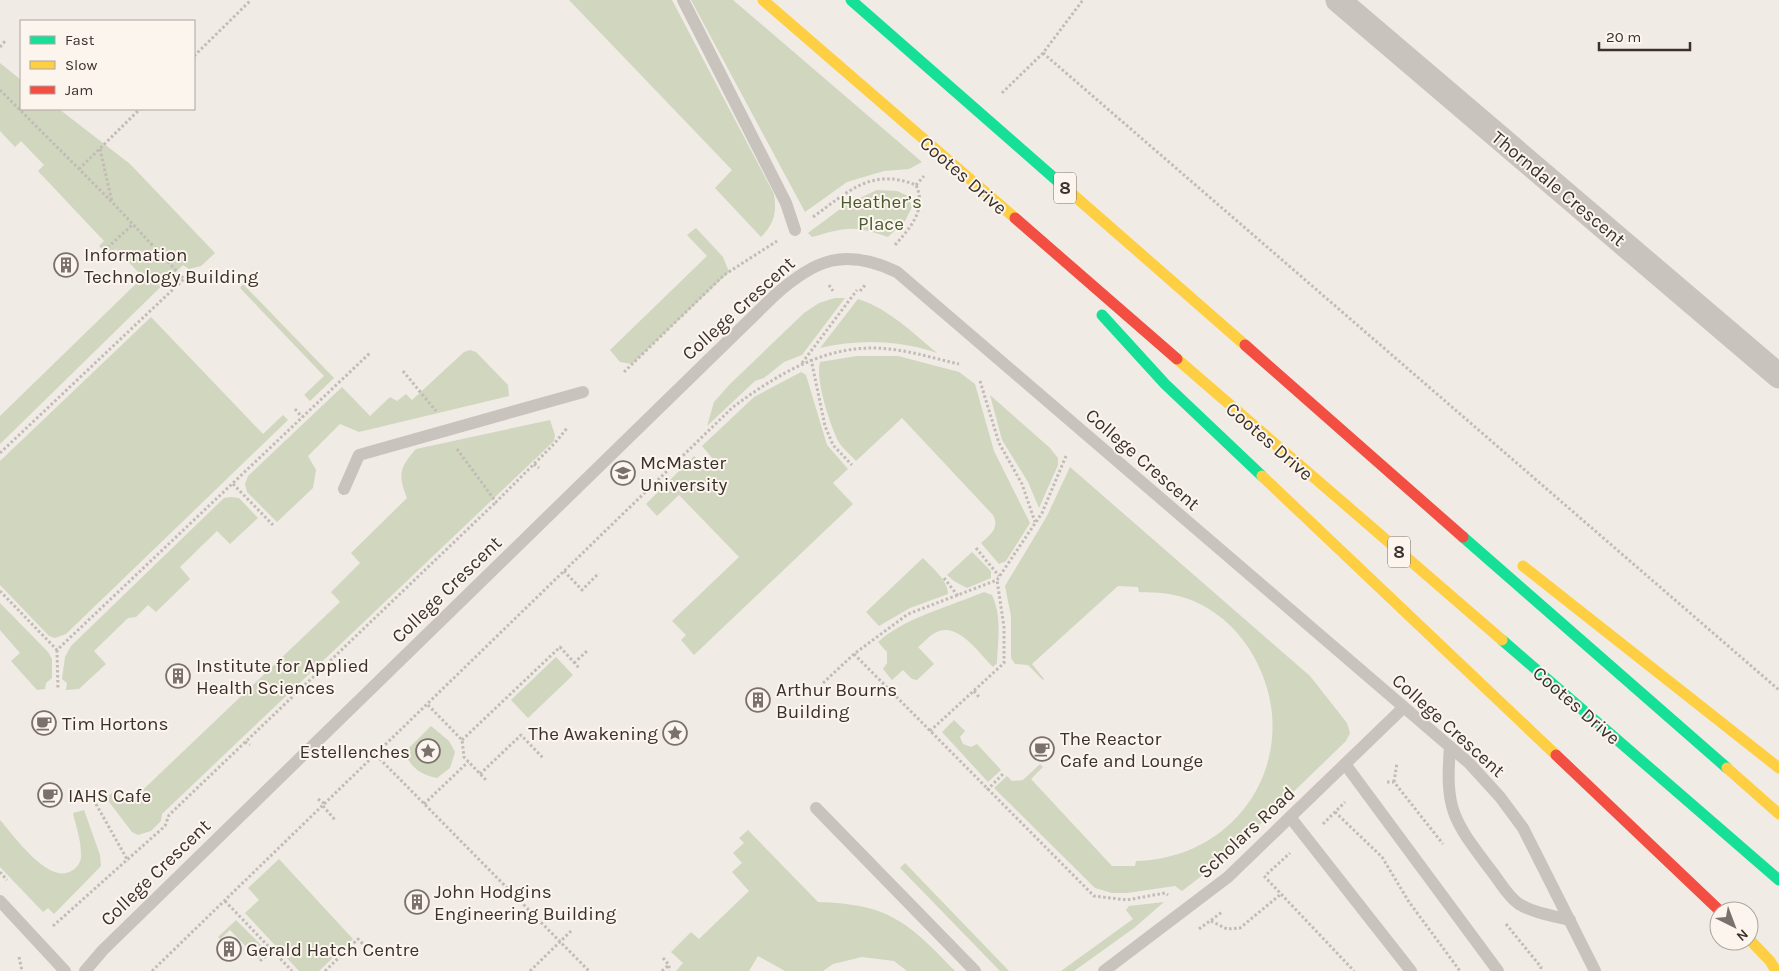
<svg xmlns="http://www.w3.org/2000/svg" width="1779" height="971" viewBox="0 0 1779 971" font-family="Karla,sans-serif">
  <style>
    .green { fill: #d1d6bf }
    .lines { fill: none; stroke-linecap: round; stroke-linejoin: round }
    .path { stroke: #c2bbb6; stroke-width: 3; stroke-dasharray: 2.5 2.5; stroke-linecap: butt }
    .lane { stroke: #c9c3be; stroke-width: 12 }
    .street { stroke: #c9c3be; stroke-width: 25 }
    .fast { stroke: #16e098; stroke-width: 11 }
    .slow { stroke: #ffcf43; stroke-width: 11 }
    .jam { stroke: #f24e42; stroke-width: 11 }
    .labels { text-anchor: middle; stroke-width: 4; stroke-linejoin: round; paint-order: stroke }
    .shield { fill: #fbf5ee; stroke: #756b66; stroke-width: 1 }
    .shield-label { font-size: 18px; font-weight: bold; fill: #3b302b }
    .street-label { font-size: 19px; fill: #3b302b; stroke: #fbf5ee }
    .park-label { font-size: 19px; fill: #4a5a2e; stroke: #fbf5ee }
    .poi-label { font-size: 19px; fill: #3b302b; stroke: #fbf5ee; text-anchor: start }
  </style>
  <rect width="100%" height="100%" fill="#f0ebe5"/>
  <!-- green -->
  <g class="green">
    <path d="M569 0H672L774 194C777 212 774 224 761 237L715 188 732 170Z"/>
    <path d="M691 0H733L922 162 909 169 884 171 847 182 805 212Z"/>
    <path d="M0 63 21 80V109H59L130 164 215 253 201 266 189 269 183 265 0 444V416L143 277 116 249 109 256 99 246 104 241 38 171 44 165 21 141 15 147 0 131Z"/>
    <path d="M877 190 897 191 908 196 912 207 905 221 888 237C853 225 847 227 812 237L808 233 847 204Z"/>
    <path d="M696 228 723 257 729 272 632 364 620 362 610 350 707 256 687 235Z"/>
    <path d="M243 284 334 378 310 401 304 395 324 376 240 288Z"/>
    <path d="M835 298H845L802 355 784 362 764 378 755 381 707 426 714 402 730 384 804 313 819 303Z"/>
    <path d="M858 299C889 309 913 333 937 353 898 340 860 339 820 348Z"/>
    <path d="M151 317 263 434 283 415 288 420 66 634 55 638 49 636 0 585V461Z"/>
    <path d="M470 350 476 352 508 385 509 396 359 432 340 424 308 456 316 470 313 488 277 522 247 492 245 484 248 476 342 387 370 416 390 397 397 401 406 394 412 400 464 352Z"/>
    <path d="M857 356H898L959 372 975 384 994 451 1030 523 1006 561 999 564 981 543C990 535 1000 528 993 515L902 418 856 461C851 455 842 448 838 441 830 424 815 380 820 362Z"/>
    <path d="M801 372 806 375 827 445 848 469 833 483 853 504 694 655 681 640 686 635 672 621 739 557 679 495 657 516 646 504 694 456 705 466 713 459 702 446 754 397Z"/>
    <path d="M990 395 1050 448 1058 458V465L1039 508 1028 482 1002 440Z"/>
    <path d="M550 420 555 435 554 441 162 814 161 821 151 831 138 835 132 832 106 798 114 791 128 804 340 602 331 592 360 563 351 553 407 498C398 475 399 468 416 449Z"/>
    <path d="M1070 467 1310 676 1347 723 1350 733 1346 741 1226 857 1182 891 1175 886 1127 893H1112L1095 888 994 788 1007 776 1012 781 1023 780 1040 764 1043 767 1031 779 1112 866H1135L1136 861C1248 858 1310 742 1248 647 1231 621 1202 599 1169 594 1160 592 1149 593 1139 592L1138 587 1118 586 1032 664 1044 679 1043 680 1028 665 1015 664 1011 658V616L1005 586 1047 516Z"/>
    <path d="M231 497 239 498 258 518 230 544 217 531 180 567 190 579 156 612 148 605 136 617 128 618 94 651 106 664 79 689 66 690 67 683 62 679 65 657 71 646 224 498Z"/>
    <path d="M972 552 991 571V578L967 588 954 581 947 575Z"/>
    <path d="M923 558C932 568 948 580 948 594L910 608 879 626 866 612Z"/>
    <path d="M984 592 992 595C1002 616 998 641 997 663L993 667C979 653 956 618 933 634 928 637 923 643 918 647L934 664 917 680 912 679 903 670 892 680 883 669 887 663V652L878 642C904 618 951 606 984 592Z"/>
    <path d="M0 603 48 652 52 659V678L46 683 45 689 37 690 11 661 20 653 0 630Z"/>
    <path d="M556 657 573 675 528 718 511 700Z"/>
    <path d="M954 720 965 731 960 737 963 744 971 747 977 744 1001 770 988 782 942 732Z"/>
    <path d="M431 726 449 741 455 752 450 768 437 778C421 775 412 768 404 753Z"/>
    <path d="M84 810 100 855 101 866 54 914 48 908 43 912 0 867V820C14 836 50 887 73 870 78 867 82 860 81 854 81 840 76 826 73 813Z"/>
    <path d="M748 830 818 902C889 904 908 922 955 971H907L894 961 862 957 833 964 823 971H785L758 956 749 971H676L683 963 671 952 691 932 699 939 749 891 732 872 742 863 733 853 744 843 739 838Z"/>
    <path d="M279 859 353 939 319 971H299L245 913 259 900 248 888Z"/>
    <path d="M905 863 1009 971H1000L900 868Z"/>
    <path d="M1164 902 1134 928 1074 971H1061L1133 919 1126 910 1129 906Z"/>
    <path d="M236 920 267 951 258 959 230 930 220 939 218 937Z"/>
  </g>
  <g class="lines">
    <!-- path -->
    <g class="path">
      <path d="M0 47 6 40"/>
      <path d="M1043 53 1779 690"/>
      <path d="M194 56 251 0"/>
      <path d="M0 90 112 202 184 279 202 283 233 272"/>
      <path d="M1002 93 1043 53 1083 0"/>
      <path d="M100 149 112 202"/>
      <path d="M79 169 140 109"/>
      <path d="M916 185 924 176"/>
      <path d="M813 217C848 192 871 167 916 185 927 209 911 227 895 245"/>
      <path d="M104 251 133 224"/>
      <path d="M61 263 66 268"/>
      <path d="M829 285 833 291"/>
      <path d="M860 291 866 284"/>
      <path d="M811 359 825 426 833 445 852 465"/>
      <path d="M802 363 857 290"/>
      <path d="M403 371 436 411"/>
      <path d="M624 372 724 275 777 241"/>
      <path d="M980 381 999 443 1022 484 1035 522"/>
      <path d="M295 409 302 417"/>
      <path d="M457 449 496 502 554 444 568 427"/>
      <path d="M0 453 184 279"/>
      <path d="M534 464 539 468"/>
      <path d="M233 484 273 525"/>
      <path d="M976 548 999 576"/>
      <path d="M564 571 582 590 599 573"/>
      <path d="M944 578 958 596"/>
      <path d="M0 591 57 650 371 352"/>
      <path d="M57 650 58 690"/>
      <path d="M854 654 1094 896 1127 900 1165 893 1168 895"/>
      <path d="M574 663 587 651"/>
      <path d="M823 683 854 654 908 614 997 580 1042 513 1066 456"/>
      <path d="M974 691 979 697"/>
      <path d="M428 705 462 740 464 757 486 780"/>
      <path d="M930 731 1004 663V627L997 580"/>
      <path d="M462 740 560 647 580 669"/>
      <path d="M245 742 250 745"/>
      <path d="M376 755 589 971"/>
      <path d="M480 774 521 735 544 759"/>
      <path d="M1387 782H1394L1443 844"/>
      <path d="M1394 782 1397 763"/>
      <path d="M987 790 1004 773"/>
      <path d="M318 799 325 804"/>
      <path d="M96 804 128 861"/>
      <path d="M424 804 468 762"/>
      <path d="M323 806 336 821"/>
      <path d="M1335 812 1382 857 1409 902 1460 971"/>
      <path d="M1323 824 1345 802"/>
      <path d="M0 872 7 880"/>
      <path d="M1267 874 1290 853"/>
      <path d="M1264 876 1354 971"/>
      <path d="M225 901 292 971"/>
      <path d="M1211 921 1227 929 1240 928 1281 894"/>
      <path d="M1506 924 1541 967 1540 971"/>
      <path d="M53 926 165 826 169 815 496 502"/>
      <path d="M1199 929 1222 912"/>
      <path d="M19 957 22 971"/>
      <path d="M663 958 669 965V971"/>
      <path d="M260 961 272 950"/>
      <path d="M152 971 733 407C778 374 829 342 888 349 912 351 936 359 959 364"/>
      <path d="M325 971 358 939 366 947"/>
      <path d="M530 971 571 931"/>
      <path d="M662 971 669 965"/>
    </g>
    <!-- lane -->
    <g class="lane">
      <path d="M683 0 786 203 795 230"/>
      <path d="M344 489 359 455 583 392"/>
      <path d="M1450 747C1445 810 1453 820 1490 869 1499 880 1507 896 1519 904 1534 913 1553 916 1570 920"/>
      <path d="M1345 764 1498 971"/>
      <path d="M816 808 975 971"/>
      <path d="M1290 817 1411 971"/>
      <path d="M0 901 65 971"/>
      <path d="M85 971 103 950 774 296C815 259 845 247 897 272L1469 763 1500 797 1523 828 1595 971"/>
      <path d="M1104 971 1228 877 1403 708"/>
    </g>
    <!-- street -->
    <path class="street" d="M1338 0 1779 376"/>
    <!-- fast -->
    <g class="fast">
      <path d="M851 0 1070 192"/>
      <path d="M1102 315 1165 384 1262 476"/>
      <path d="M1463 537 1727 768"/>
      <path d="M1502 640 1779 880"/>
    </g>
    <!-- slow -->
    <g class="slow">
      <path d="M763 0 1015 218"/>
      <path d="M1070 192 1245 345"/>
      <path d="M1177 359 1502 640"/>
      <path d="M1262 476 1556 755"/>
      <path d="M1523 566 1779 768"/>
      <path d="M1727 768 1779 814"/>
      <path d="M1749 939 1770 961 1776 971"/>
    </g>
    <!-- jam -->
    <g class="jam">
      <path d="M1015 218 1177 359"/>
      <path d="M1245 345 1463 537"/>
      <path d="M1556 755 1720 911"/>
    </g>
  </g>
  <!-- icons -->
  <defs>
    <g id="building-ring" transform="scale(1.25)"><circle r="9.5" fill="#fbf5ee" stroke="#7a716c" stroke-width="1.5"/><path d="M-4-6H4V6H1V3H-1V6H-4ZM-2.5-4.3h1.7v1.8h-1.7ZM.8-4.3h1.7v1.8H.8ZM-2.5-1h1.7V.8h-1.7ZM.8-1h1.7V.8H.8Z" fill="#7a716c"/></g>
    <g id="university-ring" transform="scale(1.25)"><circle r="9.5" fill="#fbf5ee" stroke="#7a716c" stroke-width="1.5"/><path d="M0-5L7-2L0 1L-7-2ZM-4 1L0 2.5L4 1V4Q0 6-4 4Z" fill="#7a716c"/></g>
    <g id="cafe-ring" transform="scale(1.25)"><circle r="9.5" fill="#fbf5ee" stroke="#7a716c" stroke-width="1.5"/><path d="M-5.5-4.5H6V0H3Q3 3.5 0 3.5H-2.5Q-5.5 3.5-5.5 0ZM3-3.2v2h1.7v-2ZM-6 4.5H4V6H-6Z" fill="#7a716c"/></g>
    <g id="sight-ring" transform="scale(1.25)"><circle r="9.5" fill="#fbf5ee" stroke="#7a716c" stroke-width="1.5"/><path d="M0-6L1.8-2.2L6-1.7L2.9 1.2L3.7 5.4L0 3.3L-3.7 5.4L-2.9 1.2L-6-1.7L-1.8-2.2Z" fill="#7a716c"/></g>
  </defs>
  <g fill-rule="evenodd">
    <use href="#building-ring" x="66" y="265"/>
    <use href="#university-ring" x="623" y="473"/>
    <use href="#building-ring" x="178" y="676"/>
    <use href="#building-ring" x="758" y="700"/>
    <use href="#cafe-ring" x="44" y="723"/>
    <use href="#sight-ring" x="675" y="733"/>
    <use href="#cafe-ring" x="1042" y="749"/>
    <use href="#sight-ring" x="428" y="751"/>
    <use href="#cafe-ring" x="50" y="795"/>
    <use href="#building-ring" x="417" y="902"/>
    <use href="#building-ring" x="229" y="949"/>
  </g>
  <g class="labels">
    <!-- shield labels -->
    <g class="shield">
      <rect x="1054" y="172.5" width="22" height="31" rx="4"/>
      <rect x="1388" y="536.5" width="22" height="31" rx="4"/>
    </g>
    <g class="shield-label">
      <text x="1065" y="194">8</text>
      <text x="1399" y="558">8</text>
    </g>
    <!-- street labels -->
    <g class="street-label">
      <text transform="translate(964 175) rotate(41)" y="7">Cootes Drive</text>
      <text transform="translate(1559 188) rotate(40)" y="7">Thorndale Crescent</text>
      <text transform="translate(738 308) rotate(-42)" y="7">College Crescent</text>
      <text transform="translate(1270 441) rotate(41)" y="7">Cootes Drive</text>
      <text transform="translate(1143 459) rotate(41)" y="7">College Crescent</text>
      <text transform="translate(446 589) rotate(-44)" y="7">College Crescent</text>
      <text transform="translate(1577 705) rotate(41)" y="7">Cootes Drive</text>
      <text transform="translate(1449 725) rotate(42)" y="7">College Crescent</text>
      <text transform="translate(1246 832) rotate(-43)" y="7">Scholars Road</text>
      <text transform="translate(155 872) rotate(-44)" y="7">College Crescent</text>
    </g>
    <!-- park labels -->
    <g class="park-label">
      <text x="881" y="208">Heather’s<tspan x="881" dy="22">Place</tspan></text>
    </g>
    <!-- poi labels -->
    <g class="poi-label">
      <text x="84" y="261">Information<tspan x="84" dy="22">Technology Building</tspan></text>
      <text x="640" y="469">McMaster<tspan x="640" dy="22">University</tspan></text>
      <text x="196" y="672">Institute for Applied<tspan x="196" dy="22">Health Sciences</tspan></text>
      <text x="776" y="696">Arthur Bourns<tspan x="776" dy="22">Building</tspan></text>
      <text x="62" y="730">Tim Hortons</text>
      <text x="658" y="740" text-anchor="end">The Awakening</text>
      <text x="1060" y="745">The Reactor<tspan x="1060" dy="22">Cafe and Lounge</tspan></text>
      <text x="410" y="758" text-anchor="end">Estellenches</text>
      <text x="68" y="802">IAHS Cafe</text>
      <text x="434" y="898">John Hodgins<tspan x="434" dy="22">Engineering Building</tspan></text>
      <text x="246" y="956">Gerald Hatch Centre</text>
    </g>
  </g>
  <!-- legend -->
  <rect x="20" y="20" width="175" height="90" fill="#fbf5ee" stroke="#aea6a0"/>
  <rect x="30" y="36" width="25" height="8" fill="#16e098" stroke="#aea6a0"/>
  <text x="65" y="45" font-size="15" fill="#3b302b">Fast</text>
  <rect x="30" y="61" width="25" height="8" fill="#ffcf43" stroke="#aea6a0"/>
  <text x="65" y="70" font-size="15" fill="#3b302b">Slow</text>
  <rect x="30" y="86" width="25" height="8" fill="#f24e42" stroke="#aea6a0"/>
  <text x="65" y="95" font-size="15" fill="#3b302b">Jam</text>
  <!-- north arrow -->
  <g transform="translate(1734 926) rotate(138)"><circle r="24" fill="#fbf5ee" stroke="#aea6a0"/>
  <path d="M0-4L9 19L0 12L-9 19Z" fill="#7a716c"/>
  <text y="-8" font-size="14" font-weight="bold" text-anchor="middle" fill="#3b302b">N</text>
  </g>
  <!-- scale -->
  <path d="M1599 42v8h91v-8" fill="none" stroke="#3b302b" stroke-width="2.5"/>
  <text x="1606" y="42" font-size="15" fill="#3b302b" stroke="#fbf5ee" stroke-width="4" paint-order="stroke">20 m</text>
</svg>
